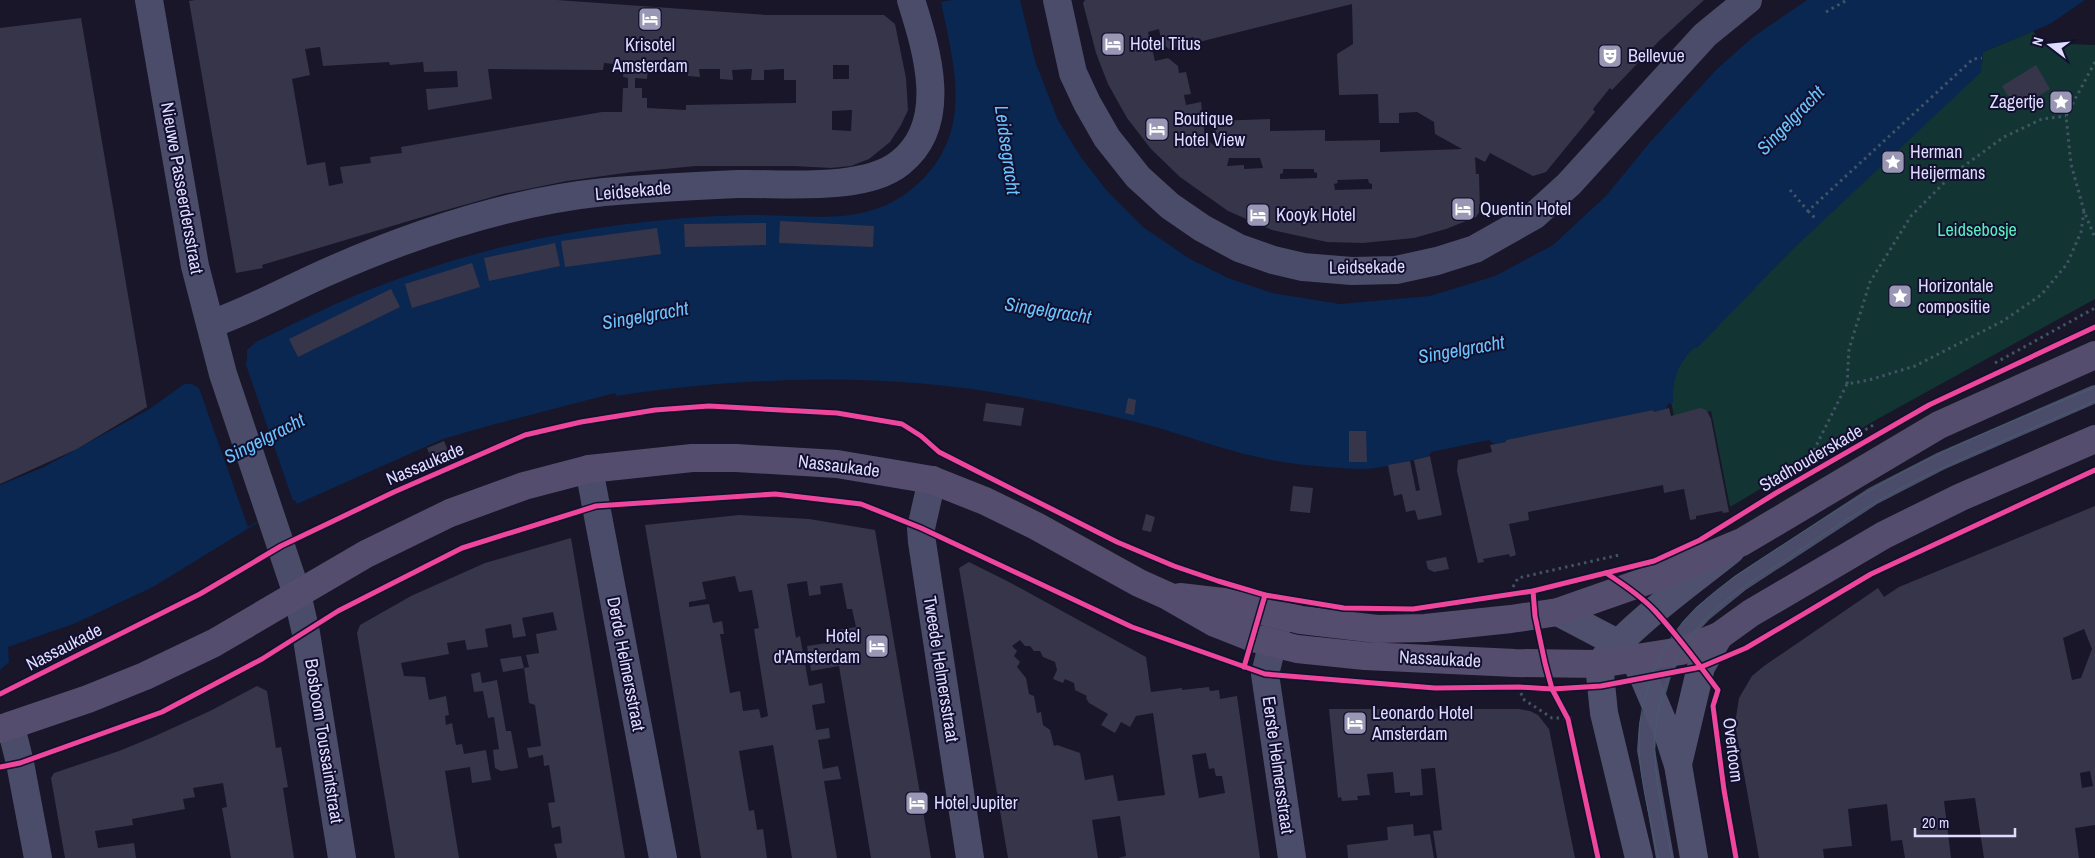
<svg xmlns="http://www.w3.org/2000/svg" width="2095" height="858" viewBox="0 0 2095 858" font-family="'Archivo Narrow',sans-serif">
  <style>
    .green { fill: #123433 }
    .water { fill: #092751 }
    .pier { fill: #181628 }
    .building { fill: #373549; fill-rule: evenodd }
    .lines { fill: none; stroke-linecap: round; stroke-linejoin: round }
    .path { stroke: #425464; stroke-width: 3; stroke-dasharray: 2.5 4; stroke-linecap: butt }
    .lane { stroke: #4b4c69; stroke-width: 18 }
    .street { stroke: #4b4c69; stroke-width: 28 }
    .secondary { stroke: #4f506e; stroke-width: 28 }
    .primary { stroke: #544d6d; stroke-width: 28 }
    .tram { stroke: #445d70; stroke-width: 1 }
    .cycleway-casing { stroke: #120f2f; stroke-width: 8 }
    .cycleway { stroke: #ed469a; stroke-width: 5 }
    .labels { text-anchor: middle; stroke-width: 4; stroke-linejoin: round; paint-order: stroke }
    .poi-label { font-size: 18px; fill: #dedcff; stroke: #120f2f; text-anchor: start }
    .street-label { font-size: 18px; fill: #dedcff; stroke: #120f2f }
    .park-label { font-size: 18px; fill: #5aeebe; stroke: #120f2f }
    .water-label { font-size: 19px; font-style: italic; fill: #6ac5ff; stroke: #120f2f }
  </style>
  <rect width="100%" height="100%" fill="#181628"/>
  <!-- green -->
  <path class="green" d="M2033 31 2041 43 2095 45V299L1874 421 1730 507 1711 411 1674 418C1673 407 1669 397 1669 386 1670 375 1685 353 1690 343L1982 63 1983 52Z"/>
  <!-- water -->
  <path class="water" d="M952 0H1020L1035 61 1058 120 1080 156 1108 192 1143 227 1190 259 1228 278 1272 293 1340 304 1430 296 1495 276 1553 245 1606 196 1650 142 1717 69 1753 37 1807 0H2085L2050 24 1983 52 1981 72 1791 251 1697 348 1695 347C1678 363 1672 379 1673 403L1668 404 1666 409 1654 412 1653 410 1506 440V442L1494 444 1489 440 1431 452 1429 456C1412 460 1394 465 1376 468 1360 470 1343 468 1327 467 1302 465 1277 462 1253 456 1222 449 1192 438 1162 429 1115 416 1068 406 1020 397 887 372 750 376 616 396L615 393 495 424 443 439 297 504 295 500 293 501 153 587 76 623 8 647 9 662 0 670V485L44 467 148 410 184 384H192L199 388 247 361V350L256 342C291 325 325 308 361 293 483 243 611 219 742 215 802 213 863 230 913 188 975 135 955 70 941 2Z"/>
  <!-- pier -->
  <path class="pier" d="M245 362 293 501 248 527 199 388Z"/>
  <!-- building -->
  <g class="building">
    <path d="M195 0H557L766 15H884L895 24 906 78 908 110 901 125 890 142 869 159 851 166 831 168 794 166H696L632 172 567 181 503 194 439 212 262 265 263 268 236 273 189 1ZM320 47 323 66 389 62 390 65 423 62 424 72 457 71 458 87 426 89 428 110 492 99 488 69 603 70 604 63 624 65 623 77 628 78V88H623L622 112H602L401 147 402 153 370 157 371 163 340 167 343 183 329 186 325 162 307 165 292 79 310 75 305 49ZM833 65H849V79H833ZM648 68 688 71V76L700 77 699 69H720V79L733 80 732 70 752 69 751 80H764V70L784 69V80H796V103L686 105V110L647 108V98H642V88H635V78L647 79ZM852 110 851 131 832 130V111Z"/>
    <path d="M1085 0H1704L1660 40 1612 90 1610 88 1593 109 1595 112 1546 172 1533 176 1490 153 1485 162 1475 157 1476 174H1479L1480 211 1476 217 1446 229 1414 238 1363 243 1327 242 1272 230 1228 211 1180 177 1151 149 1127 118 1108 84 1096 53 1083 3ZM1352 4 1353 44 1337 54 1339 95 1378 94 1379 123H1399V113L1417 112 1434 122 1435 134 1462 149 1380 152V140L1325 141V130L1270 131V119L1215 121 1216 147 1205 138 1201 102 1186 105 1184 95 1191 94 1186 72 1179 73 1178 66 1168 58 1155 61 1148 32 1159 29 1162 44 1169 49 1180 46 1179 40 1194 37 1195 43ZM1229 158H1260L1263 168 1244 169V165L1227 166ZM1283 169H1314V172L1317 173V178L1280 179V174L1283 173ZM1368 179 1369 183 1372 184V189L1335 190 1334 184 1338 183 1337 180Z"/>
    <path d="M81 18 147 407 77 449 0 484V28Z"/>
    <path d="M2036 65 2050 89 2016 110 2002 86Z"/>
    <path d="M780 221 874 226 873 247 779 243Z"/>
    <path d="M766 223V245L685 247 684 224Z"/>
    <path d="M657 228 661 254 565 267 561 241Z"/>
    <path d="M555 243 560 266 489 281 484 258Z"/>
    <path d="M472 263 480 287 412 308 405 284Z"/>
    <path d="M391 289 400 307 298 357 289 339Z"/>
    <path d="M1128 398 1136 400 1134 415 1125 413Z"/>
    <path d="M986 403 1024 408 1021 426 983 421Z"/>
    <path d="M1669 408 1671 416 1700 408 1706 410 1708 413 1711 419 1729 512 1723 513 1722 511 1696 516V519L1690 520 1684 489 1664 493 1663 485 1528 512 1529 520 1509 524 1516 555 1510 557 1509 554 1483 559 1484 562 1478 563 1457 471 1458 460 1492 452 1490 445 1506 442V440L1653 410 1654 412Z"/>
    <path d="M1349 431H1366L1367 462H1349Z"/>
    <path d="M444 441 451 458 434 465 427 448Z"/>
    <path d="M1430 456 1442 515 1418 520 1415 510 1406 512 1402 494 1394 496 1388 465 1410 461 1416 491 1420 490 1414 460Z"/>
    <path d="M1293 486 1313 488 1310 513 1290 511Z"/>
    <path d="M2095 506V825L2075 828 2079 858H1984L1975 798 1944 801 1951 858H1905L1902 840 1891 841 1887 804 1848 809 1852 846 1823 849 1824 858H1759L1735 724 1739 698 1752 676 1764 666 1878 588 1884 597 1899 587ZM2084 629 2092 649 2081 678 2072 680 2063 638ZM2090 771 2093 786 2082 788 2080 773Z"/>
    <path d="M1146 514 1155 517 1151 532 1142 530Z"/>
    <path d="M739 515 809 519 875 530 931 858H871L839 666 811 671 807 646 827 643 825 632 856 627 852 609H847L842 583 820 586 821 594 809 596 807 581 787 584 796 638 800 636 809 686 822 683 825 703 812 705 816 730 829 728 830 738 818 740 823 769 838 766 841 779 824 781 837 858H792L773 745 739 751 749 811 754 810 757 830 763 829 767 858H701L645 525ZM735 576 739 592 752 590 759 628 754 629 768 716 761 718 759 709 743 711 740 691 730 693 720 634H724L722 621 713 623 709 604 689 607V602L706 599 702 582Z"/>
    <path d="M571 538 625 858H557L554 844 562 843 560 826 552 828 550 815 548 803 555 802 549 765 544 766 543 755 529 758 527 748 541 746 535 705 529 703 524 668 529 667 526 655 539 653 536 634 557 630 553 612 522 618 526 636 513 638 511 624 485 629 488 647 467 650 465 640 447 643 449 654 401 663 404 676 425 677 429 700 446 696 449 715 445 716 446 725 452 723 456 745 462 744 464 754 486 750 491 780 472 783 470 767 445 771 459 858H395L357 633 360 625 411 596 485 563Z"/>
    <path d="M1446 557 1449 569 1434 572 1428 569 1426 561Z"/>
    <path d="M969 562 1009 582 1146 657 1151 692 1182 688V690L1209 687 1210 691 1219 690 1220 699 1237 696 1260 858H1118L1126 856 1120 816 1092 820 1098 858H1008L959 568ZM1020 640 1025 646H1030L1034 651H1040L1043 657 1055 662 1057 670 1053 679 1063 683 1065 679 1074 683 1075 690 1087 696 1086 698 1089 703 1108 714 1101 725 1115 733 1121 722 1130 727 1136 716 1153 713 1165 795 1118 801 1113 775 1085 780 1080 753 1057 745 1054 746 1050 730 1043 725 1041 712 1037 713 1034 696 1029 694 1026 678 1017 667 1020 662 1014 656 1017 651 1012 646ZM1206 753 1209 769 1214 768 1216 776H1222L1225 793 1199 798 1192 755Z"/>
    <path d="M521 656 524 668 503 672 500 659Z"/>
    <path d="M480 672 482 683 497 680 506 731H511L518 768 501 771 495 768 493 750 499 749 494 717 488 718 483 691 474 692 471 674Z"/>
    <path d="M257 686 267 691 276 748 281 747 288 787 283 788 294 858H231L222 808 227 807 223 783 193 788 195 797 183 799 185 809 132 819 133 825 95 831 98 848 134 843 136 858H65L51 778 54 773 119 751 153 737 210 711Z"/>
    <path d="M1329 709H1519L1530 711 1538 715 1549 729 1575 858H1437L1433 831 1442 830 1435 768 1421 769 1423 795 1410 796V792L1395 793 1393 772 1367 774 1370 795 1357 796 1358 800 1342 801 1341 797 1338 798Z"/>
    <path d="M1413 824 1414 836 1430 834 1434 858H1348L1347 845 1388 840 1387 827Z"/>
  </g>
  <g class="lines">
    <!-- path -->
    <g class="path">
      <path d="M1826 12 1847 0"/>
      <path d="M2095 62 2066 116 2071 164 2084 211 2095 238"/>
      <path d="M1790 190 1808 211 1973 59 1982 58"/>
      <path d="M1808 211 1815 218"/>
      <path d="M1995 363 2095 308"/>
      <path d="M1847 384 1849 349 1870 282 1911 216 1954 173 2004 137 2042 119 2066 116"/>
      <path d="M1808 462 1847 384 1869 380 1915 366 2003 321 2041 295 2067 264 2081 232 2084 211"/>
      <path d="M1765 490 1875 424"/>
      <path d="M1513 587 1518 578 1619 555"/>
      <path d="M1521 693 1523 699 1552 718H1575"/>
    </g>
    <!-- lane -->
    <path class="lane" d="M1665 858 1646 750 1648 725 1662 675 1673 653 1689 628 1703 613 1740 583 1873 496 1941 461 2095 394"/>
    <!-- street -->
    <g class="street">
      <path d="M149 0 195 266 223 374 297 594 306 633 342 858"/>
      <path d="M1057 0 1073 73 1087 103 1107 138 1138 177 1170 206 1202 228 1239 248 1273 260 1303 267 1352 271 1396 270 1437 261 1475 249 1535 215 1569 184 1705 35 1748 0"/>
      <path d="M211 324C251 310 287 290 325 273 413 234 508 202 604 192 649 188 693 186 738 184 783 183 864 192 900 163 950 124 927 51 911 0"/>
      <path d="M589 469 663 858"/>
      <path d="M932 480 921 528 922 542 970 858"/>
      <path d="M1280 614 1265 674 1292 858"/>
      <path d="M11 727 20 763 38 858"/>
    </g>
    <!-- secondary -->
    <g class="secondary">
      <path d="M1558 612 1617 643 1634 659 1644 678 1668 734 1678 765 1694 858"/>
      <path d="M1678 764 1701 667 1719 636"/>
      <path d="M1639 858 1604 713 1599 664C1637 620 1686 586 1731 550"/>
    </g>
    <!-- primary -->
    <g class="primary">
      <path d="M1180 597 1223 602 1301 620 1377 629 1425 628 1511 619 1558 612 1658 577 1742 542 1939 425 2095 355"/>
      <path d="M0 729 88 699 145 676 214 643 366 554 450 513 524 486 589 469 692 458H736L837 464 932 480 985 501 1036 526 1139 583 1168 596 1215 623 1253 638 1297 649 1365 656 1515 663 1599 664 1681 651 1719 636 1751 613 1884 535 1961 497 2095 439"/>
    </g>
    <!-- tram -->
    <g class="tram">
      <path d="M1658 858C1649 808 1630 752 1644 701 1652 673 1664 643 1684 621 1712 589 1748 568 1783 545 1824 518 1865 492 1909 469 1969 438 2033 413 2095 387"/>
      <path d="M1672 858C1663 811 1648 761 1658 713 1665 678 1681 646 1705 620 1728 595 1759 577 1787 559 1829 530 1873 502 1919 479 1977 451 2036 427 2095 401"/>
    </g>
    <!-- cycleway casing -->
    <g class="cycleway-casing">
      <g id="cycleway">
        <path d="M1606 573C1623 584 1641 596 1655 611 1678 636 1698 663 1718 690L1713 706 1724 790 1736 858"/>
        <path d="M1533 591 1535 616 1545 663 1552 689 1568 719 1598 858"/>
        <path d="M1244 667 1265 595"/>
        <path d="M0 694 200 594 281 546 394 492 525 435 581 422 655 410 709 406 837 413 902 424 921 436 939 452 1117 542 1174 566 1218 581 1265 595 1344 608 1413 609 1533 591 1654 561 1700 540 1776 493 1929 405 2095 327"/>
        <path d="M0 767 20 763 162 712 262 659 338 611 462 548 596 506 775 494 861 504 921 528 1132 627 1265 674 1435 688 1519 687 1552 689 1601 686 1701 667 1746 648 1871 574 2095 470"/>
      </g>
    </g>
    <!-- cycleway -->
    <use href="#cycleway" class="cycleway"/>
  </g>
  <!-- icons -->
  <defs>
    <g id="hotel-square" transform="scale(1.25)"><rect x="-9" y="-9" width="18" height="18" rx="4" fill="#9997b4" stroke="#120f2f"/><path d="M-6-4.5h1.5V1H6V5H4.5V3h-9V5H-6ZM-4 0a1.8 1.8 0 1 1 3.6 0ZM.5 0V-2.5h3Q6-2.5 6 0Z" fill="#fff"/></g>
    <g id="theatre-square" transform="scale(1.25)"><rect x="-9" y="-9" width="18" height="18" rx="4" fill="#9997b4" stroke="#120f2f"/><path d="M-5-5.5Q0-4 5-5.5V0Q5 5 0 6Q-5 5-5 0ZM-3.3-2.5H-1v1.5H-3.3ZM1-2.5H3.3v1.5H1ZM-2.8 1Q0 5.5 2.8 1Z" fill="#fff"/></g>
    <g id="sight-square" transform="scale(1.25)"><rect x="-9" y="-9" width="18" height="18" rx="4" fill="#9997b4" stroke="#120f2f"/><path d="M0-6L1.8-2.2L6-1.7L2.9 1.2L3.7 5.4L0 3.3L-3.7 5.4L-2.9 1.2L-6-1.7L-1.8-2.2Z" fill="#fff"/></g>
  </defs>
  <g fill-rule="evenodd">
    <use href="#hotel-square" x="650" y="19"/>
    <use href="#hotel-square" x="1113" y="44"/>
    <use href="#theatre-square" x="1610" y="56"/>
    <use href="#sight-square" x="2061" y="102"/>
    <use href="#hotel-square" x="1157" y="129"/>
    <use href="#sight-square" x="1893" y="162"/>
    <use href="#hotel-square" x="1463" y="209"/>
    <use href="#hotel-square" x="1258" y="215"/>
    <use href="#sight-square" x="1900" y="296"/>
    <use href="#hotel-square" x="877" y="646"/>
    <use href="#hotel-square" x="1355" y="723"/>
    <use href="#hotel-square" x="917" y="803"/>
  </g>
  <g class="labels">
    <!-- poi labels -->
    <g class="poi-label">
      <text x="1130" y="50">Hotel Titus</text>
      <text x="650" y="51" text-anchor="middle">Krisotel<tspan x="650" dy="21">Amsterdam</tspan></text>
      <text x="1628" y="62">Bellevue</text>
      <text x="2044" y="108" text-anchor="end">Zagertje</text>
      <text x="1174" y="125">Boutique<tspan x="1174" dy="21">Hotel View</tspan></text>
      <text x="1910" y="158">Herman<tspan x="1910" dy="21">Heijermans</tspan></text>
      <text x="1480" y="215">Quentin Hotel</text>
      <text x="1276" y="221">Kooyk Hotel</text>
      <text x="1918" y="292">Horizontale<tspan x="1918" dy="21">compositie</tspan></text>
      <text x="860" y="642" text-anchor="end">Hotel<tspan x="860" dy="21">d'Amsterdam</tspan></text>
      <text x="1372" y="719">Leonardo Hotel<tspan x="1372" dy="21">Amsterdam</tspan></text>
      <text x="934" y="809">Hotel Jupiter</text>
    </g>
    <!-- street labels -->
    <g class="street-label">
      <text transform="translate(182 188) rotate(80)" y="6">Nieuwe Passeerdersstraat</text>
      <text transform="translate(633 191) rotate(-5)" y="6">Leidsekade</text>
      <text transform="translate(1367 267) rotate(-1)" y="6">Leidsekade</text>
      <text transform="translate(1811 458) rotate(-30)" y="6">Stadhouderskade</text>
      <text transform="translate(425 464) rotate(-23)" y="6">Nassaukade</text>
      <text transform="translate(839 466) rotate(7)" y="6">Nassaukade</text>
      <text transform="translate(64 647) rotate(-27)" y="6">Nassaukade</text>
      <text transform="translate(1440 659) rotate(3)" y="6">Nassaukade</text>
      <text transform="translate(626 664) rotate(79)" y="6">Derde Helmersstraat</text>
      <text transform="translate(941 669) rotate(81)" y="6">Tweede Helmersstraat</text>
      <text transform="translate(324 741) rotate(81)" y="6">Bosboom Toussaintstraat</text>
      <text transform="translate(1733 750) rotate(83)" y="6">Overtoom</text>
      <text transform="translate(1278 765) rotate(82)" y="6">Eerste Helmersstraat</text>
    </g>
    <!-- park labels -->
    <g class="park-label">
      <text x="1977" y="236">Leidsebosje</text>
    </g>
    <!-- water labels -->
    <g class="water-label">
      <text transform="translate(1790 120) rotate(-46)" y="7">Singelgracht</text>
      <text transform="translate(1008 150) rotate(82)" y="7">Leidsegracht</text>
      <text transform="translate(1048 310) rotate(9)" y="7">Singelgracht</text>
      <text transform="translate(645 315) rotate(-10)" y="7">Singelgracht</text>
      <text transform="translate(1461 349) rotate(-10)" y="7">Singelgracht</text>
      <text transform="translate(264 438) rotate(-27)" y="7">Singelgracht</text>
    </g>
  </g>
  <!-- north arrow -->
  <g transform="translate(2050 45) rotate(286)" stroke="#120f2f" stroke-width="4" paint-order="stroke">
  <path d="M0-4L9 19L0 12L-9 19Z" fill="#dedcff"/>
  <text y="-8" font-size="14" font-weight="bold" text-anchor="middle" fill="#dedcff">N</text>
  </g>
  <!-- scale -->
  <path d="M1915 828v8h100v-8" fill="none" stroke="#dedcff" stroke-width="2.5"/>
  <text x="1922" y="828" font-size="15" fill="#dedcff" stroke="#120f2f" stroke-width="4" paint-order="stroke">20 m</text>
</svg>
